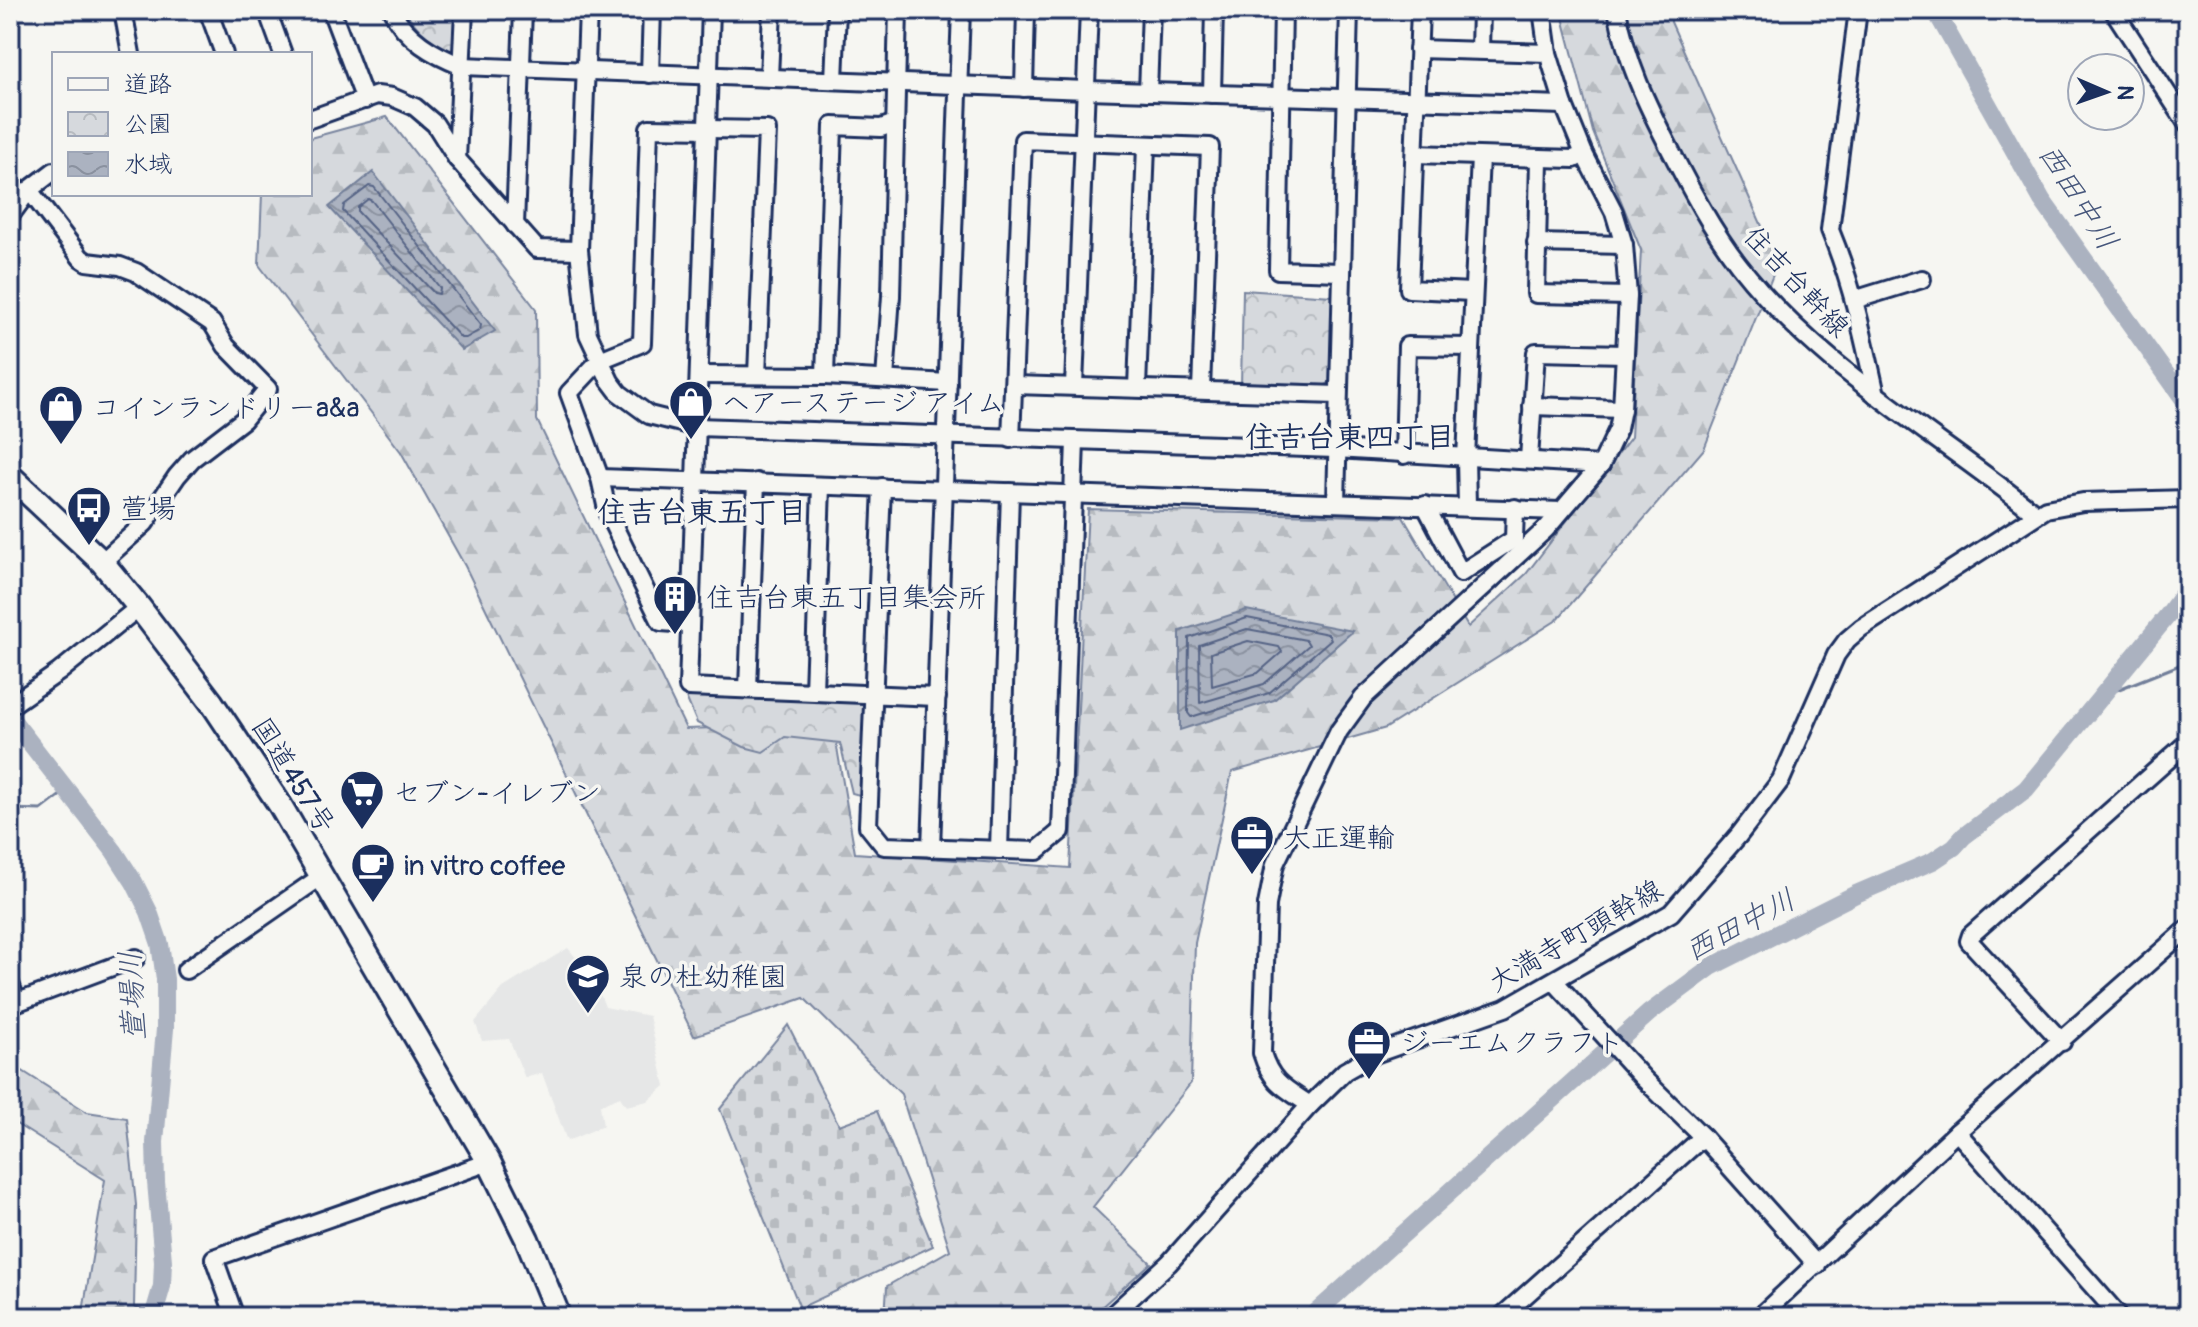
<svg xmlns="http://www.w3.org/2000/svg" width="2198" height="1327" viewBox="0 0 2198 1327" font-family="Pangolin,'Klee One',sans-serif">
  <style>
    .built { fill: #e6e7e7 }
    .forest { fill: url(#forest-firs); stroke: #78849e; stroke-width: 2 }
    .cemetery { fill: url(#cemetery-stones); stroke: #78849e; stroke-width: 2 }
    .park { fill: url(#park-crowns); stroke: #78849e; stroke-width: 2 }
    .water { fill: url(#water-waves); stroke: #717e99; stroke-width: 2 }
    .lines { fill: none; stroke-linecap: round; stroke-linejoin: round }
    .shore { stroke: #556385; stroke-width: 2 }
    .stream { stroke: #717e99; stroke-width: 3 }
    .river { stroke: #abb2c0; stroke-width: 18 }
    .minor-casing { stroke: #1b2f5e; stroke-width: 22 }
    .highway-casing { stroke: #1b2f5e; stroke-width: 28 }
    .minor { stroke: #f6f6f2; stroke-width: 16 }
    .highway { stroke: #f6f6f2; stroke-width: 22 }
    .labels { text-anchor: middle; stroke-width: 7; stroke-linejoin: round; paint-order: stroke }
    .street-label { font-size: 28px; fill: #1b2f5e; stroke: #f6f6f2 }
    .poi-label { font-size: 28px; fill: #1b2f5e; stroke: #f6f6f2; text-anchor: start }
    .water-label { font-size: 30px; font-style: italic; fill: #46567b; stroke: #f6f6f2 }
    .neighbourhood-label { font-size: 30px; font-weight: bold; fill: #1b2f5e; stroke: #f6f6f2 }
  </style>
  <defs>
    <pattern id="forest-firs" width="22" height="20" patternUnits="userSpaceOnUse" patternTransform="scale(2)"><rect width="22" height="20" fill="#d6d9dd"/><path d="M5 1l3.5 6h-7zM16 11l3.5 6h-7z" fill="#b7bbc0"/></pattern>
    <pattern id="cemetery-stones" width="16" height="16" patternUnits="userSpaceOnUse" patternTransform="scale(2)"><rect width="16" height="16" fill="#d6d9dd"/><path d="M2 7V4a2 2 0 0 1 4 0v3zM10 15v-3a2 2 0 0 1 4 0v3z" fill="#b7bbc0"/></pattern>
    <pattern id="park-crowns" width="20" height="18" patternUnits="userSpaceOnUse" patternTransform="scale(2)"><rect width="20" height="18" fill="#d6d9dd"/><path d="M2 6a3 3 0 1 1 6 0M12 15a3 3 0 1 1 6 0" fill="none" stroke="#b7bbc0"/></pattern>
    <pattern id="water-waves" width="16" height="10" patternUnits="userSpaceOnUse" patternTransform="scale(2)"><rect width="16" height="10" fill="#abb2c0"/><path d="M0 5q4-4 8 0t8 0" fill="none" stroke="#8a919f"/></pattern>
  </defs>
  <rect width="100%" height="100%" fill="#f6f6f2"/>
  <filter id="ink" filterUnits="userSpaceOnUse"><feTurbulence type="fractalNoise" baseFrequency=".0125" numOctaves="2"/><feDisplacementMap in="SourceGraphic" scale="16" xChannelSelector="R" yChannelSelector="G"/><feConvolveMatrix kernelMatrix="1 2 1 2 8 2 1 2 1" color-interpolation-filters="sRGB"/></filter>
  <g filter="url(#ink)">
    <!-- built -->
    <path class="built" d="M568 948 595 981 605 1007 649 1016 665 1086 648 1101 626 1106 620 1097 600 1105 603 1126 567 1141 542 1073 525 1078 509 1039 482 1041 475 1022 503 988Z"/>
    <!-- forest -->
    <g class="forest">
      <path d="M1561 10H1671V22L1778 262 1704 449 1557 620 1386 728 1232 772 1195 943 1191 1083 1093 1207 1151 1263 1090 1317H885L887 1286 950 1250 901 1094 804 998 694 1036 465 566 401 452 259 265 262 194H310V138L387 117 536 309 537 420 686 729 833 724 855 853 1070 868 1088 509 1403 517 1468 627 1526 574 1631 437 1641 250 1593 132Z"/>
      <path d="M10 1063 87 1112 127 1118 136 1205 134 1307 162 1317H77L84 1306 105 1180 10 1120Z"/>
    </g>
    <!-- cemetery -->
    <path class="cemetery" d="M788 1025 839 1125 877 1111 933 1246 800 1308 720 1109Z"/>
    <!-- park -->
    <g class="park">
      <path d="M405 10H458L456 55C434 43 417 32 405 10Z"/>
      <path d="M1243 290 1332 296 1330 382 1320 389 1241 386Z"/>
      <path d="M683 690 858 698 867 708 863 796 852 793 840 743 785 737 763 752 744 747 697 723Z"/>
    </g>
    <!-- water -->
    <g class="water">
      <path d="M373 172 495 331 462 350 329 207Z"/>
      <path d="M1246 610 1353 631 1274 700 1180 730V631Z"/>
    </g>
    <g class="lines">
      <!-- shore -->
      <g class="shore">
        <path d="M369 186 374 187 481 325 480 330 466 338H461L343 211 344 205Z"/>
        <path d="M368 199 372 201 440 288 439 294 434 293 358 212V207Z"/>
        <path d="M1247 618 1328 634 1331 639 1269 693 1191 717 1188 713 1189 638Z"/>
        <path d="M1247 629 1306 640 1309 645 1264 684 1200 703 1199 645Z"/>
        <path d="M1248 641 1279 647 1282 652 1258 673 1212 686 1211 653Z"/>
      </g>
      <!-- stream -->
      <g class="stream">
        <path d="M2104 695 2177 666 2188 656"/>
        <path d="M10 809 41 810 66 791"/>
      </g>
      <!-- river -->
      <g class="river">
        <path d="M1935 10 2042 200 2188 405"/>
        <path d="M10 717 114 851 134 882 149 912 160 944 165 979V1029L155 1142 156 1182 163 1261 162 1286 153 1317"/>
        <path d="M1311 1317 1649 1013 1711 967 1856 894 1933 861 1954 847 1964 836 2026 789 2168 615 2188 587"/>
      </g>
      <!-- minor casing -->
      <g class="minor-casing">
        <g id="minor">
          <path d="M123 10 131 54"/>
          <path d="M208 10 224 54"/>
          <path d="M267 10 283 54"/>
          <path d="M331 10 365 100"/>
          <path d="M392 10C405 39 434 55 462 66L1087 90 1564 105"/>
          <path d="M588 10 579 250 588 334 610 381 619 393 649 415 697 427 1336 449 1601 465"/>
          <path d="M711 10 688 687 937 697"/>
          <path d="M1283 10 1278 270 1341 272"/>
          <path d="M1420 10 1409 289 1472 292"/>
          <path d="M1617 10C1627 63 1646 103 1671 151 1691 190 1712 230 1739 265 1819 368 1936 433 2036 514"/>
          <path d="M1858 10 1830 230C1852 283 1864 339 1876 395"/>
          <path d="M2113 10 2188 125"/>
          <path d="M1418 49 1548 53"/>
          <path d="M1480 50 1481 10"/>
          <path d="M650 74 652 10"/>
          <path d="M769 77 772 10"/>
          <path d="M834 80 837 10"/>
          <path d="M1024 88 1026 10"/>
          <path d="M1148 92 1151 10"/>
          <path d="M1212 94 1214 10"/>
          <path d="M310 119 377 95 392 97 415 107 435 124 457 159 537 249 579 250"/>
          <path d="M1415 154 1574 159 1584 154"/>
          <path d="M457 159 464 10"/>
          <path d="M1539 159 1536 294 1628 296"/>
          <path d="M29 190 81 258 87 262 120 266 136 272 212 323 226 346 268 389 243 420 192 459 177 476 145 523 102 562"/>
          <path d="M10 216 29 190 54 171"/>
          <path d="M515 225 523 10"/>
          <path d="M1536 243 1624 245"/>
          <path d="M1854 300 1922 279"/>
          <path d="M700 375 825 376 948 383"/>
          <path d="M825 376 833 126 881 128 895 123"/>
          <path d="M885 379 891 296 898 10"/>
          <path d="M1014 385 1338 395"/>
          <path d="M1074 386 1089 10"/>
          <path d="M1137 388 1146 145"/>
          <path d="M1532 406 1622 409"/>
          <path d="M1011 439 1023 140 1210 147 1201 390"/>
          <path d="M1404 455 1407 346 1470 347"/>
          <path d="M1529 459 1536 352 1625 354"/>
          <path d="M600 478 1561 511"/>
          <path d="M882 487 868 826 884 846 1037 851 1061 831 1075 441"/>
          <path d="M1336 502 1349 10"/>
          <path d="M1425 505 1461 573 1514 539 1515 508"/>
          <path d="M1467 506 1466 458 1480 157"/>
          <path d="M689 624 661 622 608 514 600 478 569 393 600 360 642 343 649 128 767 130 757 375"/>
          <path d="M748 688 756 482"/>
          <path d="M814 691 821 486"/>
          <path d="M10 706 59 672 139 607"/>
          <path d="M931 848 961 10"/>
          <path d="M999 850 1010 492"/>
          <path d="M186 970 322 876"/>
          <path d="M1554 981 1643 1078 1703 1137 1817 1265"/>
          <path d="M10 984 17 1002"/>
          <path d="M10 1005 136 958"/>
          <path d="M2062 1042 1969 941 1971 935 2188 742"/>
          <path d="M1310 1105C1286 1089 1271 1083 1262 1053L1267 905 1275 864 1339 731 1363 698 1546 529 1601 465 1618 429 1622 409 1628 296 1624 245 1614 212 1584 154 1564 105 1548 53 1542 10"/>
          <path d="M1957 1132 2120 1317"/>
          <path d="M235 1317 214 1258 489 1162"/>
          <path d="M1110 1317 1169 1263 1310 1105 1345 1071 1375 1054 1505 1008 1671 913 1739 835 1781 780 1836 655 1847 640 1861 628 2046 509 2083 502 2188 499"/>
          <path d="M1501 1317 1703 1137"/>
          <path d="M1759 1317 1957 1132 2188 928"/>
        </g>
      </g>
      <!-- highway casing -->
      <g class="highway-casing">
        <path id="highway" d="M10 476 102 562 139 607 212 703 280 805 489 1162 527 1239 559 1317"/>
      </g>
      <!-- minor -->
      <use href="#minor" class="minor"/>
      <!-- highway -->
      <use href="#highway" class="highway"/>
    </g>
  </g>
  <!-- icons -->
  <defs>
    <g id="shop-pin" transform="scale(2.3)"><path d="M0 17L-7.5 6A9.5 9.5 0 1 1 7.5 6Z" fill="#1b2f5e" stroke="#f6f6f2"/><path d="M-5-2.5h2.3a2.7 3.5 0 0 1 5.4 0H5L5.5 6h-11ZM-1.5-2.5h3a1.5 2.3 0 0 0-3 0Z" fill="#fff"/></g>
    <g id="bus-pin" transform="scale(2.3)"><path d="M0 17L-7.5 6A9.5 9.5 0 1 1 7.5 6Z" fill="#1b2f5e" stroke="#f6f6f2"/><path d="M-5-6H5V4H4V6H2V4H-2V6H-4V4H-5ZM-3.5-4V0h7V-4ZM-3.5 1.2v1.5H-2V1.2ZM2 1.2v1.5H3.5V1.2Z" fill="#fff"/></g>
    <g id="building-pin" transform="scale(2.3)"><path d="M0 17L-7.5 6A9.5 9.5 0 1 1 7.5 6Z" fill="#1b2f5e" stroke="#f6f6f2"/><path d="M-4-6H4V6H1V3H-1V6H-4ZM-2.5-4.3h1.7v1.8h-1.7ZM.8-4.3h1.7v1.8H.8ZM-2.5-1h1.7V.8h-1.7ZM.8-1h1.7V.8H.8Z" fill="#fff"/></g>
    <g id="supermarket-pin" transform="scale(2.3)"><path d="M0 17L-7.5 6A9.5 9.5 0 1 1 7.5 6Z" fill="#1b2f5e" stroke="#f6f6f2"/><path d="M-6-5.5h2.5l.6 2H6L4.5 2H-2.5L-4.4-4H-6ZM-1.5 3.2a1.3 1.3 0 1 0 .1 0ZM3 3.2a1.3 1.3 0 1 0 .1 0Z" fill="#fff"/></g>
    <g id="office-pin" transform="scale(2.3)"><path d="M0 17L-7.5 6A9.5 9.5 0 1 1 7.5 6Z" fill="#1b2f5e" stroke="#f6f6f2"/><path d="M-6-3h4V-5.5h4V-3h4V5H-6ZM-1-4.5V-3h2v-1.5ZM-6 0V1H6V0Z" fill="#fff"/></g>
    <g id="cafe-pin" transform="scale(2.3)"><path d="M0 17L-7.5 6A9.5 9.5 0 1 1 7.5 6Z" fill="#1b2f5e" stroke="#f6f6f2"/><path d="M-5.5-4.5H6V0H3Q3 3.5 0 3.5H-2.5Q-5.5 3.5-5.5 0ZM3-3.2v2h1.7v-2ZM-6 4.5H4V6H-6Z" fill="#fff"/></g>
    <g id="school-pin" transform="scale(2.3)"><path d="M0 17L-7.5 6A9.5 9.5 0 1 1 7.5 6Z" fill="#1b2f5e" stroke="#f6f6f2"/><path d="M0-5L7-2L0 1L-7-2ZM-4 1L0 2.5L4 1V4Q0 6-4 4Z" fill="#fff"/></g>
  </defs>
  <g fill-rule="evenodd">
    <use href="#shop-pin" x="691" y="402"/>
    <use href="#shop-pin" x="61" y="407"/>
    <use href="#bus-pin" x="89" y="508"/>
    <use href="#building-pin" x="675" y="597"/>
    <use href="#supermarket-pin" x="362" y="792"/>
    <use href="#office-pin" x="1252" y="837"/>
    <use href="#cafe-pin" x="373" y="865"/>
    <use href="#school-pin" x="588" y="976"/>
    <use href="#office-pin" x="1369" y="1042"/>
  </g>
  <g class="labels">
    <!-- street labels -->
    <g class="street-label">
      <text transform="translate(1797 281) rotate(47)" y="10">住吉台幹線</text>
      <text transform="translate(294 775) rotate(58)" y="10">国道457号</text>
      <text transform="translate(1575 935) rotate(-30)" y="10">大満寺町頭幹線</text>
    </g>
    <!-- poi labels -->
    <g class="poi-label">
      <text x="722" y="412">ヘアーステージ アイム</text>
      <text x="92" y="417">コインランドリーa&amp;a</text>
      <text x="120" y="518">萱場</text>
      <text x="706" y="607">住吉台東五丁目集会所</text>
      <text x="393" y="802">セブン-イレブン</text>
      <text x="1283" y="847">大正運輸</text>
      <text x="404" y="875">in vitro coffee</text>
      <text x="619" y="986">泉の杜幼稚園</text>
      <text x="1400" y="1052">ジーエムクラフト</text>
    </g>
    <!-- water labels -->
    <g class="water-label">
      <text transform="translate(2078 197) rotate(57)" y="10">西田中川</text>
      <text transform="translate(1740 925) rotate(-28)" y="10">西田中川</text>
      <text transform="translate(132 996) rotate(-93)" y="10">萱場川</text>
    </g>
    <!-- neighbourhood labels -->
    <g class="neighbourhood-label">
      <text x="1350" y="447">住吉台東四丁目</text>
      <text x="702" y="522">住吉台東五丁目</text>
    </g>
  </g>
  <!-- margin -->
  <rect width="2198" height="1327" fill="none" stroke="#f6f6f2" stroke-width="40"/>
  <rect x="20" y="20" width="2158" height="1287" fill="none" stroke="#1b2f5e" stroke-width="3" filter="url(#ink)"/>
  <!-- legend -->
  <rect x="52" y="52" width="260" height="144" fill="#f6f6f2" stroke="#9ea6b7" stroke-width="2"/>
  <rect x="68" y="78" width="40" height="12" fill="#f6f6f2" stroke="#9ea6b7" stroke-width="2"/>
  <text x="124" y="92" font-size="24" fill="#1b2f5e">道路</text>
  <rect x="68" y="112" width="40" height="24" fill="url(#park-crowns)" stroke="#9ea6b7" stroke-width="2"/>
  <text x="124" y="132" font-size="24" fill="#1b2f5e">公園</text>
  <rect x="68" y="152" width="40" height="24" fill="url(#water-waves)" stroke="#9ea6b7" stroke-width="2"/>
  <text x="124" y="172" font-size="24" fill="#1b2f5e">水域</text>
  <!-- north arrow -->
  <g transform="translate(2106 92) rotate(92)"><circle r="38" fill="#f6f6f2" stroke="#9ea6b7" stroke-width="2"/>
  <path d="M0-6L14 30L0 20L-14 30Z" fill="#1b2f5e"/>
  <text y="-12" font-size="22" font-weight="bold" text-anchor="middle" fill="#1b2f5e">N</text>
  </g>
</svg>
